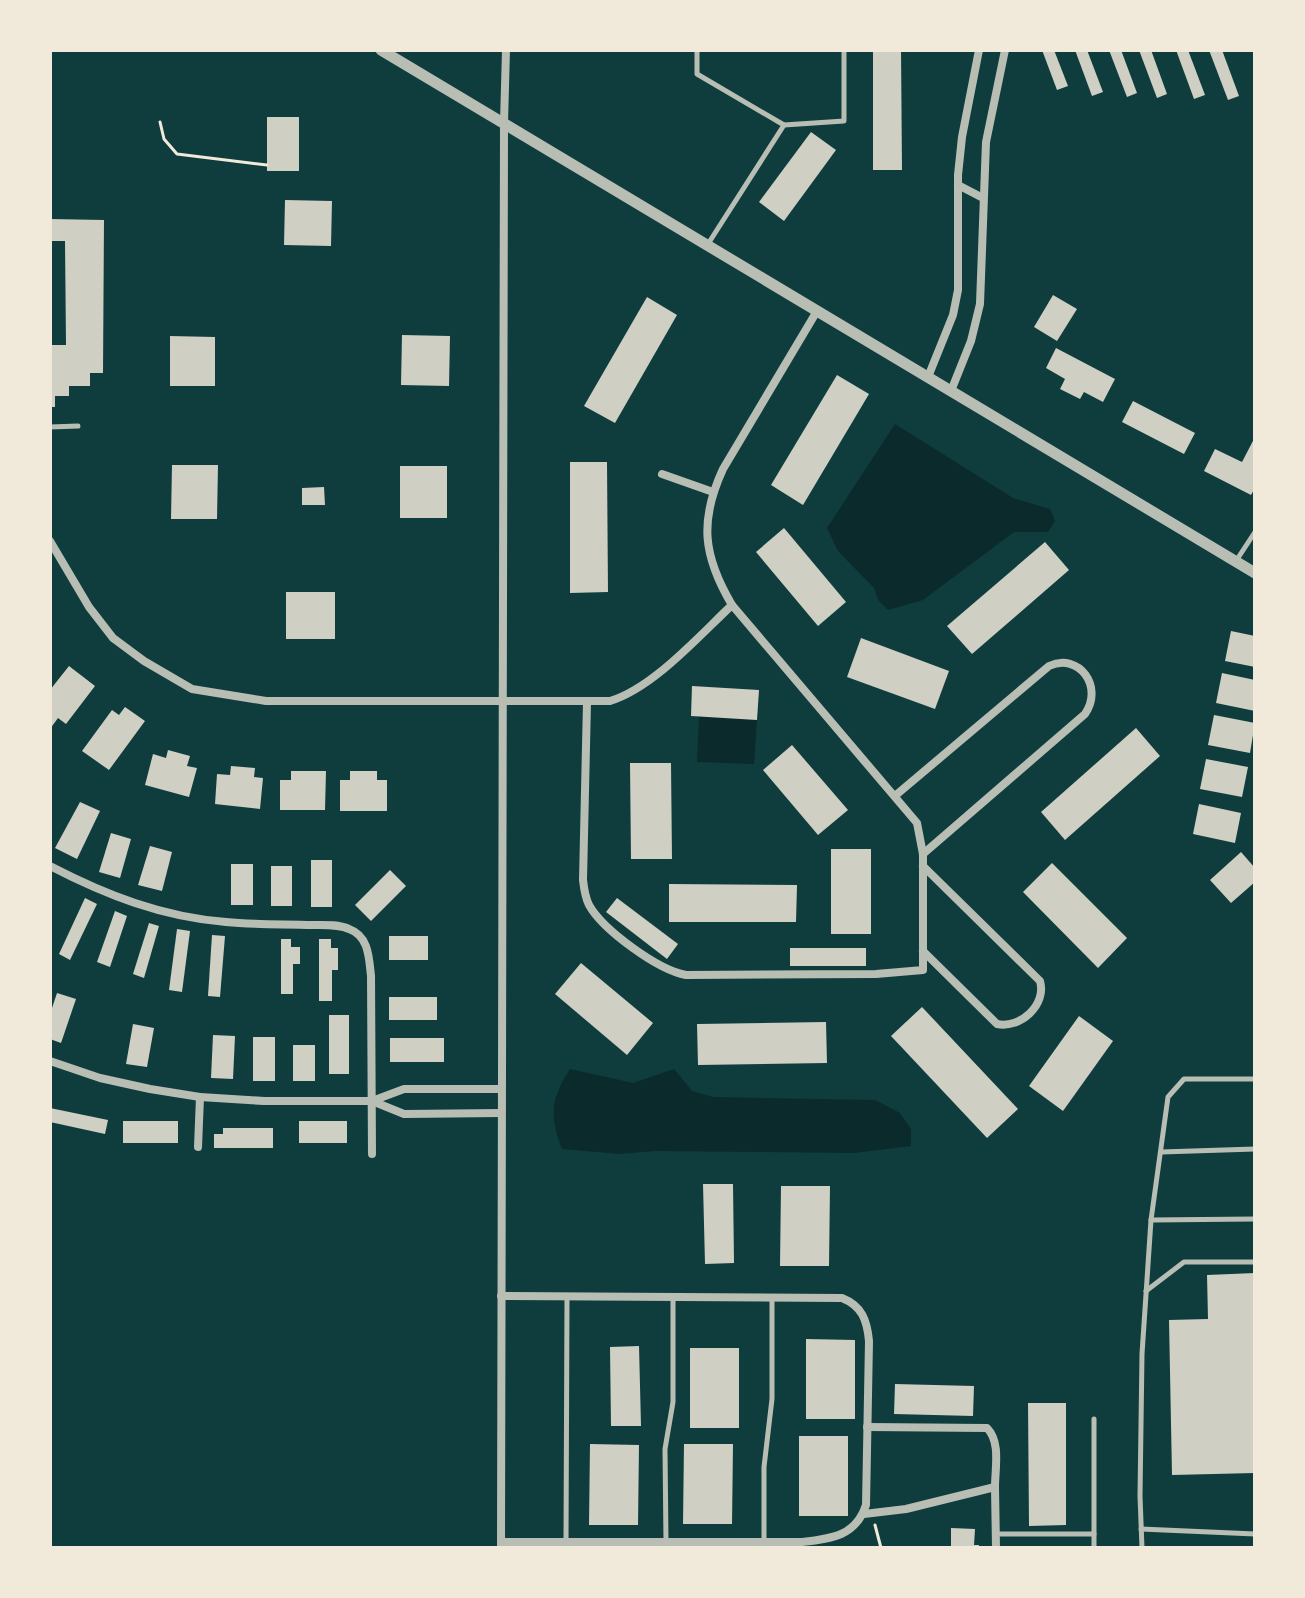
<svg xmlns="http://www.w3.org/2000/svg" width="1305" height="1598" viewBox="0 0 1305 1598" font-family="Cabin,sans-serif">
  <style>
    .water { fill: #0a2a2b }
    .building { fill: #cfcfc3 }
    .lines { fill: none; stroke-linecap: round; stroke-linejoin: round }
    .path { stroke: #f1e9da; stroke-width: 3 }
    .service { stroke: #b8beb3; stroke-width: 5 }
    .minor { stroke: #b8beb3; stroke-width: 8 }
    .tertiary { stroke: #b8beb3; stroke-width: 11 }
  </style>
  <rect width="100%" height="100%" fill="#0f3d3e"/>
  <!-- water -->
  <g class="water">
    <path d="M895 424 1013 498 1050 509 1055 521 1048 532H1014L923 600 888 610 878 600 874 588 838 551 827 528Z"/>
    <path d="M699 716 757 720 754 764 697 762Z"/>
    <path d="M570 1069 633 1083 674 1069 692 1091 713 1097 875 1100 900 1113 911 1129V1146L855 1153 656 1151 619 1154 562 1149C549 1116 551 1098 570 1069Z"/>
  </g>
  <!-- building -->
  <g class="building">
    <path d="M873 50H901L902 170H873Z"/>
    <path d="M1042 50H1054L1068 86 1057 90Z"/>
    <path d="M1075 50H1087L1103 92 1092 96Z"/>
    <path d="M1109 50H1121L1137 93 1127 97Z"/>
    <path d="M1139 50H1151L1167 94 1157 98Z"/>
    <path d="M1176 50H1188L1205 95 1194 99Z"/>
    <path d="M1209 50H1222L1239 96 1228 100Z"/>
    <rect x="267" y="117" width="32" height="54"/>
    <path d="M811 132 836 150 784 221 759 202Z"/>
    <path d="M285 200 332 201 331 246 284 245Z"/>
    <path d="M50 219 104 220 103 373H90V386H69V396H55V407H50V345H66L65 241H50Z"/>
    <path d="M1053 295 1077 309 1057 341 1034 327Z"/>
    <path d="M647 297 677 315 615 423 584 406Z"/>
    <path d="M402 335 450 336 449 386 401 385Z"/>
    <path d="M170 336 215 337V386H170Z"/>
    <path d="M1056 348 1115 379 1103 402 1084 392 1080 399 1060 389 1065 379 1046 368Z"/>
    <path d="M837 375 869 394 803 505 771 485Z"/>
    <path d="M1133 401 1195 433 1184 454 1122 422Z"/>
    <path d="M1255 437V488L1251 495 1204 471 1215 449 1242 462Z"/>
    <path d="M570 462H607L608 592 570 593Z"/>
    <path d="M172 465H218L217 519H171Z"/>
    <rect x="400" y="466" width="47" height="52"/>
    <path d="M324 487 325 505H302V488Z"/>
    <path d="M784 528 846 602 818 626 756 552Z"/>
    <path d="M1045 542 1069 570 972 654 947 626Z"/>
    <rect x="286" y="592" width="49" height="47"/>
    <path d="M1231 631 1255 636V667L1225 661Z"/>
    <path d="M861 638 949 671 935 709 847 677Z"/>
    <path d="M69 666 95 686 66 724 58 718 50 729V690Z"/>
    <path d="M1222 673 1255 680V711L1216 703Z"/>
    <path d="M692 686 759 690 757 720 691 716Z"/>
    <path d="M125 707 145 721 109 770 82 751 112 710 119 715Z"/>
    <path d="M1214 715 1255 723 1250 753 1208 745Z"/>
    <path d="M1136 728 1160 756 1065 840 1041 812Z"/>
    <path d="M792 745 848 810 818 835 763 770Z"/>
    <path d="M168 750 190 756 187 766 197 768 189 797 145 785 153 754 166 758Z"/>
    <path d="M1206 759 1248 767 1242 797 1200 789Z"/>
    <path d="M630 763H671L672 859H631Z"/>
    <path d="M231 766 255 768 254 777 263 778 260 809 215 804 217 774 230 775Z"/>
    <path d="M291 771H326L325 810H280V780H291Z"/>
    <path d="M350 771H377V780H387V811H340V780H350Z"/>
    <path d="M80 802 100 811 77 859 55 848Z"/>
    <path d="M1199 804 1241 813 1235 843 1193 834Z"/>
    <path d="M111 833 131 839 120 878 99 872Z"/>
    <path d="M150 846 172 852 162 891 138 885Z"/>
    <rect x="831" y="849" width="40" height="85"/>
    <path d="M1241 852 1255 868V882L1231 903 1210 880Z"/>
    <rect x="311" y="860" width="21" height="47"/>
    <path d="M1052 863 1127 938 1098 968 1023 892Z"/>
    <rect x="231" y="864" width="22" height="41"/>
    <rect x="271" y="866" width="21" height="40"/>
    <path d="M390 870 406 886 371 921 355 905Z"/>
    <path d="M669 884 797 885 796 922H669Z"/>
    <path d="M85 898 97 904 70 960 59 954Z"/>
    <path d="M617 898 678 944 667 959 606 912Z"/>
    <path d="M115 911 127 916 110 967 97 962Z"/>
    <path d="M149 923 159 926 144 978 133 974Z"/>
    <path d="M177 929 190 931 182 992 169 990Z"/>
    <path d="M212 935 225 936 220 997 208 996Z"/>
    <rect x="389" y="936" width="39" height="24"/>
    <path d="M281 939H291V947H300V964H293V994H281Z"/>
    <path d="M319 939H331V948H338V970H332V1001H319Z"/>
    <rect x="790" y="948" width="76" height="18"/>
    <path d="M581 963 653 1023 627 1055 555 994Z"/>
    <path d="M57 993 76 999 61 1043 50 1039V1014Z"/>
    <rect x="389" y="997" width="48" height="23"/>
    <path d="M922 1007 1018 1109 987 1138 891 1036Z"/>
    <rect x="329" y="1015" width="20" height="59"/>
    <path d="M1079 1016 1113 1041 1063 1111 1029 1086Z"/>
    <path d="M826 1022 827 1063 698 1065 697 1024Z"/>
    <path d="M133 1024 154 1028 147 1067 126 1064Z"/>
    <path d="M213 1035 235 1036 233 1079 211 1078Z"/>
    <rect x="253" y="1037" width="22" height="44"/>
    <rect x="390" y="1038" width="54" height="24"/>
    <rect x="293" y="1045" width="22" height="36"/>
    <path d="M50 1108 108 1120 105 1134 50 1122Z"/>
    <rect x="123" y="1121" width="55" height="22"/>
    <rect x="299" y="1121" width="48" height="22"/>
    <path d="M223 1128H273V1148H214V1134H223Z"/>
    <path d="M703 1184H733L734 1263 705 1264Z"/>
    <path d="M781 1186H830L829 1266H780Z"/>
    <path d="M1255 1273V1473L1172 1475 1169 1320 1208 1319 1207 1275Z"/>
    <path d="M806 1339 855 1340V1419H806Z"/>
    <path d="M639 1346 641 1426H611L610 1347Z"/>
    <rect x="690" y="1348" width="49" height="80"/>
    <path d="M895 1384 974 1386 973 1416 894 1414Z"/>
    <path d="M1028 1403H1066V1525L1029 1526Z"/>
    <rect x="799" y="1436" width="49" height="80"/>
    <path d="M590 1444 639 1445 638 1525H589Z"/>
    <path d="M684 1444H733L732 1524H683Z"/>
    <path d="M951 1528 975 1529 974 1545H979V1548H951Z"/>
  </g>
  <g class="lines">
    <!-- path -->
    <g class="path">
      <path d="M160 122 164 139 177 154 267 165"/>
      <path d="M875 1525 881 1548"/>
    </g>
    <!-- service -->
    <g class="service">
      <path d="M697 50V74L784 125 708 244"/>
      <path d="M784 125 844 121V50"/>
      <path d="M50 427 78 426"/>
      <path d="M1236 561 1255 532"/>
      <path d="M1161 1152 1255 1149"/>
      <path d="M1151 1220 1255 1219"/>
      <path d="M1146 1291 1184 1262H1255"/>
      <path d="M1094 1419V1548"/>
      <path d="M1141 1529 1255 1534"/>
      <path d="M996 1534H1094"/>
      <path d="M566 1542 567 1297"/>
      <path d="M666 1542 665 1449 673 1402V1297"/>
      <path d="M764 1542V1467L772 1399V1297"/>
      <path d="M1142 1548 1140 1496 1142 1354 1151 1220 1168 1097 1184 1079H1255"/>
    </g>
    <!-- minor -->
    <g class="minor">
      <path d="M958 185 983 198"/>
      <path d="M928 377 953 315 958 290V175L962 137 979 50"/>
      <path d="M951 391 971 341 980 304 986 142 1005 50"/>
      <path d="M662 474 713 492"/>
      <path d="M50 541 89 607 113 638 144 661 192 689 266 701H610C653 688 699 636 732 605"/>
      <path d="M587 702 583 880C584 889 585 897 589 905 603 930 658 970 686 975L876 974 923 970V854L917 823 732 605C703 556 699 521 723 469L817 311"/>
      <path d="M896 795 1049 666C1079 652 1104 687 1085 714L923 854"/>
      <path d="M50 866C106 895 162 917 226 922 254 925 284 924 312 925 324 925 338 924 349 929 369 936 369 958 371 976L372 1154"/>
      <path d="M923 866 1040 981C1047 1005 1020 1029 997 1024L923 951"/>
      <path d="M50 1061 100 1078 150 1089 200 1097 264 1101H372L404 1089H501"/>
      <path d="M372 1101 404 1114 501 1113"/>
      <path d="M198 1147 200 1097"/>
      <path d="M501 1296 842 1298C862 1306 867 1320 869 1341L866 1505C856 1536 831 1539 802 1542H501"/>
      <path d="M995 1487 996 1548"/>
      <path d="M864 1514 906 1509 995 1487C995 1468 1001 1442 987 1428L867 1427"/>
      <path d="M501 1548 504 123 506 50"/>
    </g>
    <!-- tertiary -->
    <path class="tertiary" d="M381 50 1255 573"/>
  </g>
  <!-- border -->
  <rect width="1305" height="1598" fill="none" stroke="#f1e9da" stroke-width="104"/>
</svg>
